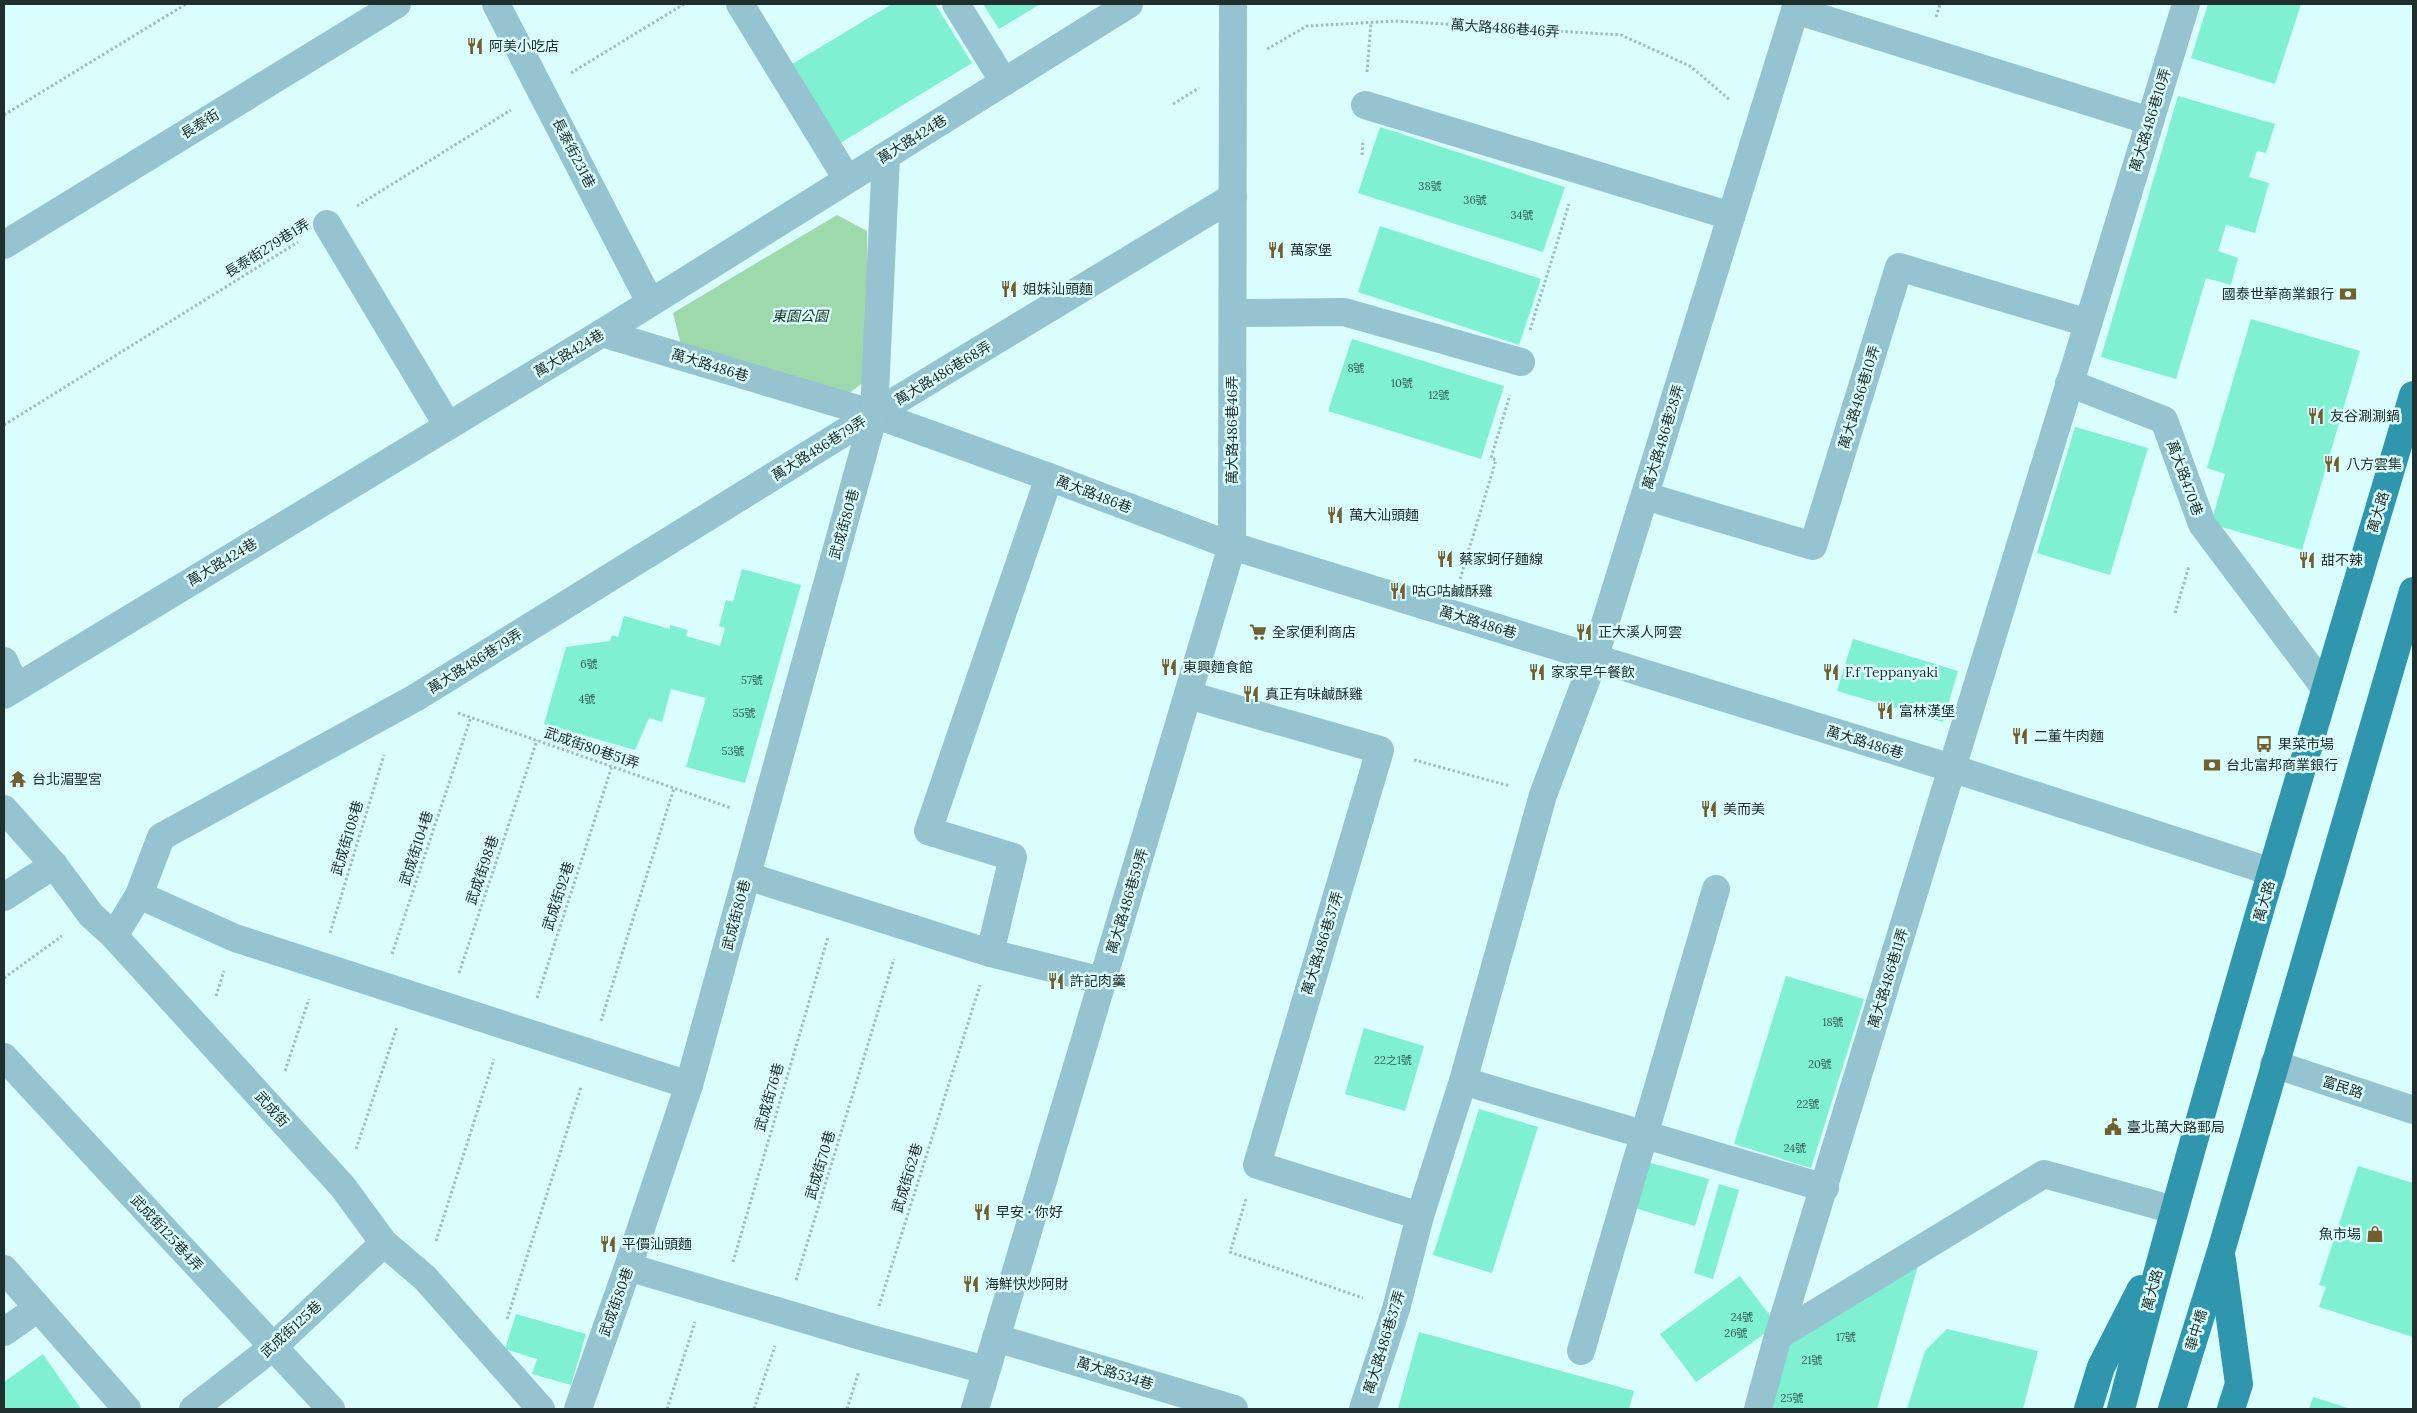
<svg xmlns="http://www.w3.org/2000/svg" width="2417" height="1413" viewBox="0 0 2417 1413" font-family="Lora,'Noto Sans TC',serif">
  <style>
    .green { fill: #9dd9ab }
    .building { fill: #7ff0d1 }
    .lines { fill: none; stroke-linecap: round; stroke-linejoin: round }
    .path { stroke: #a0bdbd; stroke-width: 3; stroke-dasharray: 2.5 2.5; stroke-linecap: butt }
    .minor { stroke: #95c3cf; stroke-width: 28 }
    .major { stroke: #2f96ad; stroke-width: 28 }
    .labels { text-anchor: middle; stroke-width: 5; stroke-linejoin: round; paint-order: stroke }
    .number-label { font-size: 11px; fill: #385e57 }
    .street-label { font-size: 14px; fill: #202e2e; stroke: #dafefd }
    .poi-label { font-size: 14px; fill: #202e2e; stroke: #dafefd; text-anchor: start }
    .park-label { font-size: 14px; font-style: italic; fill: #13351e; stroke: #dafefd }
  </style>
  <rect width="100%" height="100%" fill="#dafefd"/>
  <!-- green -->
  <path class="green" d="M837 215 867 231 868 379 840 400 682 349 673 313Z"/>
  <!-- building -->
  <g class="building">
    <path d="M892 4H935L972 63 837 145 789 66Z"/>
    <path d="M983 4H1040L999 29Z"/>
    <path d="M2208 4H2301L2275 84 2191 58Z"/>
    <path d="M2178 96 2275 124 2266 153 2257 151 2249 177 2269 183 2255 233 2226 225 2218 251 2238 258 2231 285 2206 278 2176 379 2101 357Z"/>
    <path d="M1380 127 1565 187 1543 252 1358 193Z"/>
    <path d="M1380 226 1541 279 1519 345 1358 292Z"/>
    <path d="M2251 319 2360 351 2302 550 2211 524 2225 474 2207 468Z"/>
    <path d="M1352 339 1504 386 1481 459 1328 411Z"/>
    <path d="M2075 427 2148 448 2110 575 2037 553Z"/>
    <path d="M742 569 801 585 745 783 686 767 706 698 671 689 662 722 649 718 635 750 544 724 566 647 610 641 612 635 618 637 624 616 670 629V625L688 630 686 636 720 646 725 628 719 626 726 600 733 602Z"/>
    <path d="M1853 639 1958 671 1943 722 1837 691Z"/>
    <path d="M1786 976 1864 999 1811 1168 1734 1144Z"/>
    <path d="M1364 1028 1424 1046 1405 1111 1345 1094Z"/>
    <path d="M1479 1109 1538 1127 1492 1273 1433 1255Z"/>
    <path d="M1644 1161 1709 1179 1695 1226 1631 1207Z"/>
    <path d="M2358 1166 2413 1183V1337L2319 1307 2326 1287 2319 1285Z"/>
    <path d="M1719 1184 1739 1190 1713 1279 1694 1273Z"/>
    <path d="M1921 1255 1877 1409H1758L1778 1336Z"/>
    <path d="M1740 1276 1777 1325 1696 1382 1660 1334Z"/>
    <path d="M516 1314 586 1334 571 1385 532 1374 537 1359 505 1349Z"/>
    <path d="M1947 1329 2038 1351 2023 1409H1907L1925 1351Z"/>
    <path d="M1419 1332 1634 1391 1629 1409H1398Z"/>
    <path d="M43 1354 81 1409H4V1382Z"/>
    <path d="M2313 1397 2351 1409H2309Z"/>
  </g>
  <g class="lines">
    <!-- path -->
    <g class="path">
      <path d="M1936 17 1940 4"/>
      <path d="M1267 49 1307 26 1396 21 1621 35 1690 66 1730 100"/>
      <path d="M1367 72 1371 23"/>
      <path d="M571 73 684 4"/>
      <path d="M1173 104 1199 88"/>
      <path d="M4 115 186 4"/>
      <path d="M1362 155 1363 140"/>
      <path d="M357 206 511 110"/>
      <path d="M1530 330 1569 204"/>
      <path d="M4 425 298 242"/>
      <path d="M1460 579 1496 460 1491 458 1510 395"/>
      <path d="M2175 613 2189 566"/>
      <path d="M458 713 731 808"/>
      <path d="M1414 760 1510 786"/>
      <path d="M330 933 384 755"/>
      <path d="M392 954 471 717"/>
      <path d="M459 973 537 740"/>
      <path d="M4 978 62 936"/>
      <path d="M216 996 224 971"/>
      <path d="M537 998 612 766"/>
      <path d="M601 1021 674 788"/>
      <path d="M285 1071 309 999"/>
      <path d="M356 1149 397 1027"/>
      <path d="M1246 1199 1230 1252 1363 1298"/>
      <path d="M436 1241 494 1059"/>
      <path d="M733 1262 828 937"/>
      <path d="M796 1280 894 959"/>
      <path d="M879 1306 980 985"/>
      <path d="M507 1319 581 1087"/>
      <path d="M667 1409 695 1322"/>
      <path d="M754 1409 775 1346"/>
      <path d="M847 1409 859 1371"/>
    </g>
    <!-- minor -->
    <g class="minor">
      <path d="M496 4 650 302"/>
      <path d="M740 4 847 179"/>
      <path d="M956 4 1004 82"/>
      <path d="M1795 10 2150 121"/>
      <path d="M1365 105 1731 216"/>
      <path d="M327 224 448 426"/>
      <path d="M4 245 397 4"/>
      <path d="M1233 313 1344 312 1521 362"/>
      <path d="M602 333 874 414 1049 477 1232 546 1951 768 2272 872"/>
      <path d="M2069 383 2164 420 2202 524 2325 688"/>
      <path d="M1645 496 1813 546 1899 267 2088 323"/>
      <path d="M4 661 16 687"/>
      <path d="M4 695 602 333 1129 4"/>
      <path d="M1188 695 1380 750 1257 1165 1420 1216"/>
      <path d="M4 809 54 865 91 915 114 936 343 1187 384 1243 425 1278 541 1409"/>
      <path d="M747 876 990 953 1103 981"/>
      <path d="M139 895 235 938 689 1085"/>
      <path d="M4 897 54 865"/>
      <path d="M114 936 139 895 161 837 415 698 874 414 1233 197"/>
      <path d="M990 953 1013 857 928 831 1049 477"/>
      <path d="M4 1057 331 1409"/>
      <path d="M2274 1064 2413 1110"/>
      <path d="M1463 1081 1825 1188"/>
      <path d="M628 1267 868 1338 986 1370"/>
      <path d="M4 1269 127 1409"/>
      <path d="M4 1332 38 1308"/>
      <path d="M1778 1336 2044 1174 2174 1210"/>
      <path d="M996 1338 1234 1409"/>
      <path d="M1581 1351 1716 889"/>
      <path d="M193 1409 273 1347 384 1243"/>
      <path d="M578 1409 628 1267 689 1085 874 414 886 156"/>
      <path d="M975 1409 1232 546 1233 4"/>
      <path d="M1363 1409 1396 1309 1420 1216 1463 1081 1543 795 1594 659 1797 4"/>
      <path d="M1758 1409 1778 1336 2186 4"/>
    </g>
    <!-- major -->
    <g class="major">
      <path d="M2222 1260 2239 1384 2231 1409"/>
      <path d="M2088 1409 2101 1367 2141 1289"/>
      <path d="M2121 1409C2210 1069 2313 732 2413 395"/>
      <path d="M2172 1409 2221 1251 2413 591"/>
    </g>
  </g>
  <!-- icons -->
  <defs>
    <g id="restaurant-bare" transform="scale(1.35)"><path d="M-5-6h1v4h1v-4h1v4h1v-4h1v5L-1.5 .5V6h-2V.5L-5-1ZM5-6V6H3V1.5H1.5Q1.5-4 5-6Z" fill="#735e2d" stroke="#dafefd" stroke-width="2.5" paint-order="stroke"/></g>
    <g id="bank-bare" transform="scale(1.35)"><path d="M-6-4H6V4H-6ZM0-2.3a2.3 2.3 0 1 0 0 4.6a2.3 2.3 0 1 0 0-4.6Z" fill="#735e2d" stroke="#dafefd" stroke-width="2.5" paint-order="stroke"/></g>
    <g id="supermarket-bare" transform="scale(1.35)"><path d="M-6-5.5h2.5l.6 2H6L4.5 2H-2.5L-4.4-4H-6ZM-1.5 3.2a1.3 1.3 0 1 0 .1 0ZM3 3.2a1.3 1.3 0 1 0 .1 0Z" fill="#735e2d" stroke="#dafefd" stroke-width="2.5" paint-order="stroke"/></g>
    <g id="bus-bare" transform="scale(1.35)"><path d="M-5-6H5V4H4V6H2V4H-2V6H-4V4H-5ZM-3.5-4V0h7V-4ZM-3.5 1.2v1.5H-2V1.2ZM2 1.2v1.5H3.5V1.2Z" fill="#735e2d" stroke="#dafefd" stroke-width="2.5" paint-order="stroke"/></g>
    <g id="temple-bare" transform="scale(1.35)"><path d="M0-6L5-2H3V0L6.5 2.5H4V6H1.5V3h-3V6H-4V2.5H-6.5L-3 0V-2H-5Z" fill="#735e2d" stroke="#dafefd" stroke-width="2.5" paint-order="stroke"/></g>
    <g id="civic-bare" transform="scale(1.35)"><path d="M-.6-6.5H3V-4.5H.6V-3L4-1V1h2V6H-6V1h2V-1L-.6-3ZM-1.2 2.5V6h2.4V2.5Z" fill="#735e2d" stroke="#dafefd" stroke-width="2.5" paint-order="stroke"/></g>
    <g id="shop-bare" transform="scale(1.35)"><path d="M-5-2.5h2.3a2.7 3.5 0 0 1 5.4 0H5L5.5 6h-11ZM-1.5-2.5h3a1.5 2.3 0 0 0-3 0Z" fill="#735e2d" stroke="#dafefd" stroke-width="2.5" paint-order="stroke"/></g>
  </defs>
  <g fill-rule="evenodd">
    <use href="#restaurant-bare" x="475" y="46"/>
    <use href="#restaurant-bare" x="1276" y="250"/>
    <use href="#restaurant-bare" x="1009" y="289"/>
    <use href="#bank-bare" x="2348" y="294"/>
    <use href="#restaurant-bare" x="2316" y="416"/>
    <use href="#restaurant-bare" x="2332" y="464"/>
    <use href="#restaurant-bare" x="1335" y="515"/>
    <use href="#restaurant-bare" x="1445" y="559"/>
    <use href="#restaurant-bare" x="2307" y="560"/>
    <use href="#restaurant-bare" x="1398" y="591"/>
    <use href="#supermarket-bare" x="1258" y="632"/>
    <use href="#restaurant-bare" x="1584" y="632"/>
    <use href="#restaurant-bare" x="1169" y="667"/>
    <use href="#restaurant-bare" x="1537" y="672"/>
    <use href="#restaurant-bare" x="1831" y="672"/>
    <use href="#restaurant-bare" x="1251" y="694"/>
    <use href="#restaurant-bare" x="1885" y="711"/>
    <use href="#restaurant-bare" x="2020" y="736"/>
    <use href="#bus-bare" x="2264" y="744"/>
    <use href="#bank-bare" x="2212" y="765"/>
    <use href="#temple-bare" x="18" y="779"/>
    <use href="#restaurant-bare" x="1709" y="809"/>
    <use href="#restaurant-bare" x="1056" y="981"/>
    <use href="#civic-bare" x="2113" y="1127"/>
    <use href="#restaurant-bare" x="982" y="1212"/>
    <use href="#shop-bare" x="2375" y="1234"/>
    <use href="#restaurant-bare" x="608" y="1244"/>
    <use href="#restaurant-bare" x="971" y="1284"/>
  </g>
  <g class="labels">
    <!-- number labels -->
    <g class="number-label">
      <text x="1430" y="190">38號</text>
      <text x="1475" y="204">36號</text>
      <text x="1522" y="219">34號</text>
      <text x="1356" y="372">8號</text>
      <text x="1402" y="387">10號</text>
      <text x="1439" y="399">12號</text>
      <text x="589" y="668">6號</text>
      <text x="752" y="684">57號</text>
      <text x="587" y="703">4號</text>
      <text x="744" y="717">55號</text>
      <text x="733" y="755">53號</text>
      <text x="1833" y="1026">18號</text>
      <text x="1393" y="1064">22之1號</text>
      <text x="1820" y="1068">20號</text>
      <text x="1808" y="1108">22號</text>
      <text x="1795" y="1152">24號</text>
      <text x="1742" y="1321">24號</text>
      <text x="1736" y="1337">26號</text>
      <text x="1846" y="1341">17號</text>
      <text x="1812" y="1364">21號</text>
      <text x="1792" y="1402">25號</text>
    </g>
    <!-- street labels -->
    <g class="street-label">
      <text transform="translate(1505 28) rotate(4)" y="5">萬大路486巷46弄</text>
      <text transform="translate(2150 120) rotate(-73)" y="5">萬大路486巷10弄</text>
      <text transform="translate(200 124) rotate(-32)" y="5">長泰街</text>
      <text transform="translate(912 139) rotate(-32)" y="5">萬大路424巷</text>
      <text transform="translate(574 153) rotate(63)" y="5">長泰街231巷</text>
      <text transform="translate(267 248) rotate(-32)" y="5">長泰街279巷1弄</text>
      <text transform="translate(569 353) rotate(-31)" y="5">萬大路424巷</text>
      <text transform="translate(710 365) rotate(17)" y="5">萬大路486巷</text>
      <text transform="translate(943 373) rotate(-31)" y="5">萬大路486巷68弄</text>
      <text transform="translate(1859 397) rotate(-73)" y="5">萬大路486巷10弄</text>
      <text transform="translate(1232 430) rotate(-90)" y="5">萬大路486巷46弄</text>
      <text transform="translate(1663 437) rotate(-73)" y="5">萬大路486巷28弄</text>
      <text transform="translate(819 448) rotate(-32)" y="5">萬大路486巷79弄</text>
      <text transform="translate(2185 478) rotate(70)" y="5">萬大路470巷</text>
      <text transform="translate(1094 494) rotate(21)" y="5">萬大路486巷</text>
      <text transform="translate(2378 512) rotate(-73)" y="5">萬大路</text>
      <text transform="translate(844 524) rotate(-74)" y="5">武成街80巷</text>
      <text transform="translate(222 562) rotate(-31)" y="5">萬大路424巷</text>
      <text transform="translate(1478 622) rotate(17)" y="5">萬大路486巷</text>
      <text transform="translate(475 661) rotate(-32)" y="5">萬大路486巷79弄</text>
      <text transform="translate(1865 742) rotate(17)" y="5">萬大路486巷</text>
      <text transform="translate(592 748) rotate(19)" y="5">武成街80巷51弄</text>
      <text transform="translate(347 838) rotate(-73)" y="5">武成街108巷</text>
      <text transform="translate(416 848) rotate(-72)" y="5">武成街104巷</text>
      <text transform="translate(482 870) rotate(-71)" y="5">武成街98巷</text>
      <text transform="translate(558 896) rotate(-72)" y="5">武成街92巷</text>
      <text transform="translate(1127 901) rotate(-73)" y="5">萬大路486巷59弄</text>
      <text transform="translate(2264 901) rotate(-74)" y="5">萬大路</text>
      <text transform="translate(736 915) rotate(-75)" y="5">武成街80巷</text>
      <text transform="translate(1322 943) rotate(-73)" y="5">萬大路486巷37弄</text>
      <text transform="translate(1888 978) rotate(-73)" y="5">萬大路486巷11弄</text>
      <text transform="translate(2343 1087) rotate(18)" y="5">富民路</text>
      <text transform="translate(769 1097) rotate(-74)" y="5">武成街76巷</text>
      <text transform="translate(272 1109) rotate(48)" y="5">武成街</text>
      <text transform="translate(820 1165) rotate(-73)" y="5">武成街70巷</text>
      <text transform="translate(907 1178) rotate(-73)" y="5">武成街62巷</text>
      <text transform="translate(167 1233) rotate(47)" y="5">武成街125巷4弄</text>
      <text transform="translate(2152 1290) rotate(-75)" y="5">萬大路</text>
      <text transform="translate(616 1302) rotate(-70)" y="5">武成街80巷</text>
      <text transform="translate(291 1329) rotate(-42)" y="5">武成街125巷</text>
      <text transform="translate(2196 1330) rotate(-73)" y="5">華中橋</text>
      <text transform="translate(1384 1342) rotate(-73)" y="5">萬大路486巷37弄</text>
      <text transform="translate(1115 1373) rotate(17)" y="5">萬大路534巷</text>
    </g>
    <!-- poi labels -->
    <g class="poi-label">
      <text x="489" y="51">阿美小吃店</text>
      <text x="1290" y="255">萬家堡</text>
      <text x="1023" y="294">姐妹汕頭麵</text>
      <text x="2334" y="299" text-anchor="end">國泰世華商業銀行</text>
      <text x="2330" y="421">友谷涮涮鍋</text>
      <text x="2346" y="469">八方雲集</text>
      <text x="1349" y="520">萬大汕頭麵</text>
      <text x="1459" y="564">蔡家蚵仔麵線</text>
      <text x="2321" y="565">甜不辣</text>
      <text x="1412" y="596">咕G咕鹹酥雞</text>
      <text x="1272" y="637">全家便利商店</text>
      <text x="1598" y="637">正大溪人阿雲</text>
      <text x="1183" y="672">東興麵食館</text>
      <text x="1551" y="677">家家早午餐飲</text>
      <text x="1845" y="677">F.f Teppanyaki</text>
      <text x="1265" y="699">真正有味鹹酥雞</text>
      <text x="1899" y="716">富林漢堡</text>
      <text x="2034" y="741">二董牛肉麵</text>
      <text x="2278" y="749">果菜市場</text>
      <text x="2226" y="770">台北富邦商業銀行</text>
      <text x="32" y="784">台北湄聖宮</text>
      <text x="1723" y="814">美而美</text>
      <text x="1070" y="986">許記肉羹</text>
      <text x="2127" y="1132">臺北萬大路郵局</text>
      <text x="996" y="1217">早安 · 你好</text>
      <text x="2361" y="1239" text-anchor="end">魚市場</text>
      <text x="622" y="1249">平價汕頭麵</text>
      <text x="985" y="1289">海鮮快炒阿財</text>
    </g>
    <!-- park labels -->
    <g class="park-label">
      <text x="800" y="321">東園公園</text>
    </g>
  </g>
  <!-- border -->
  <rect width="2417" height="1413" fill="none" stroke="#202e2e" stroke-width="10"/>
</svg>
